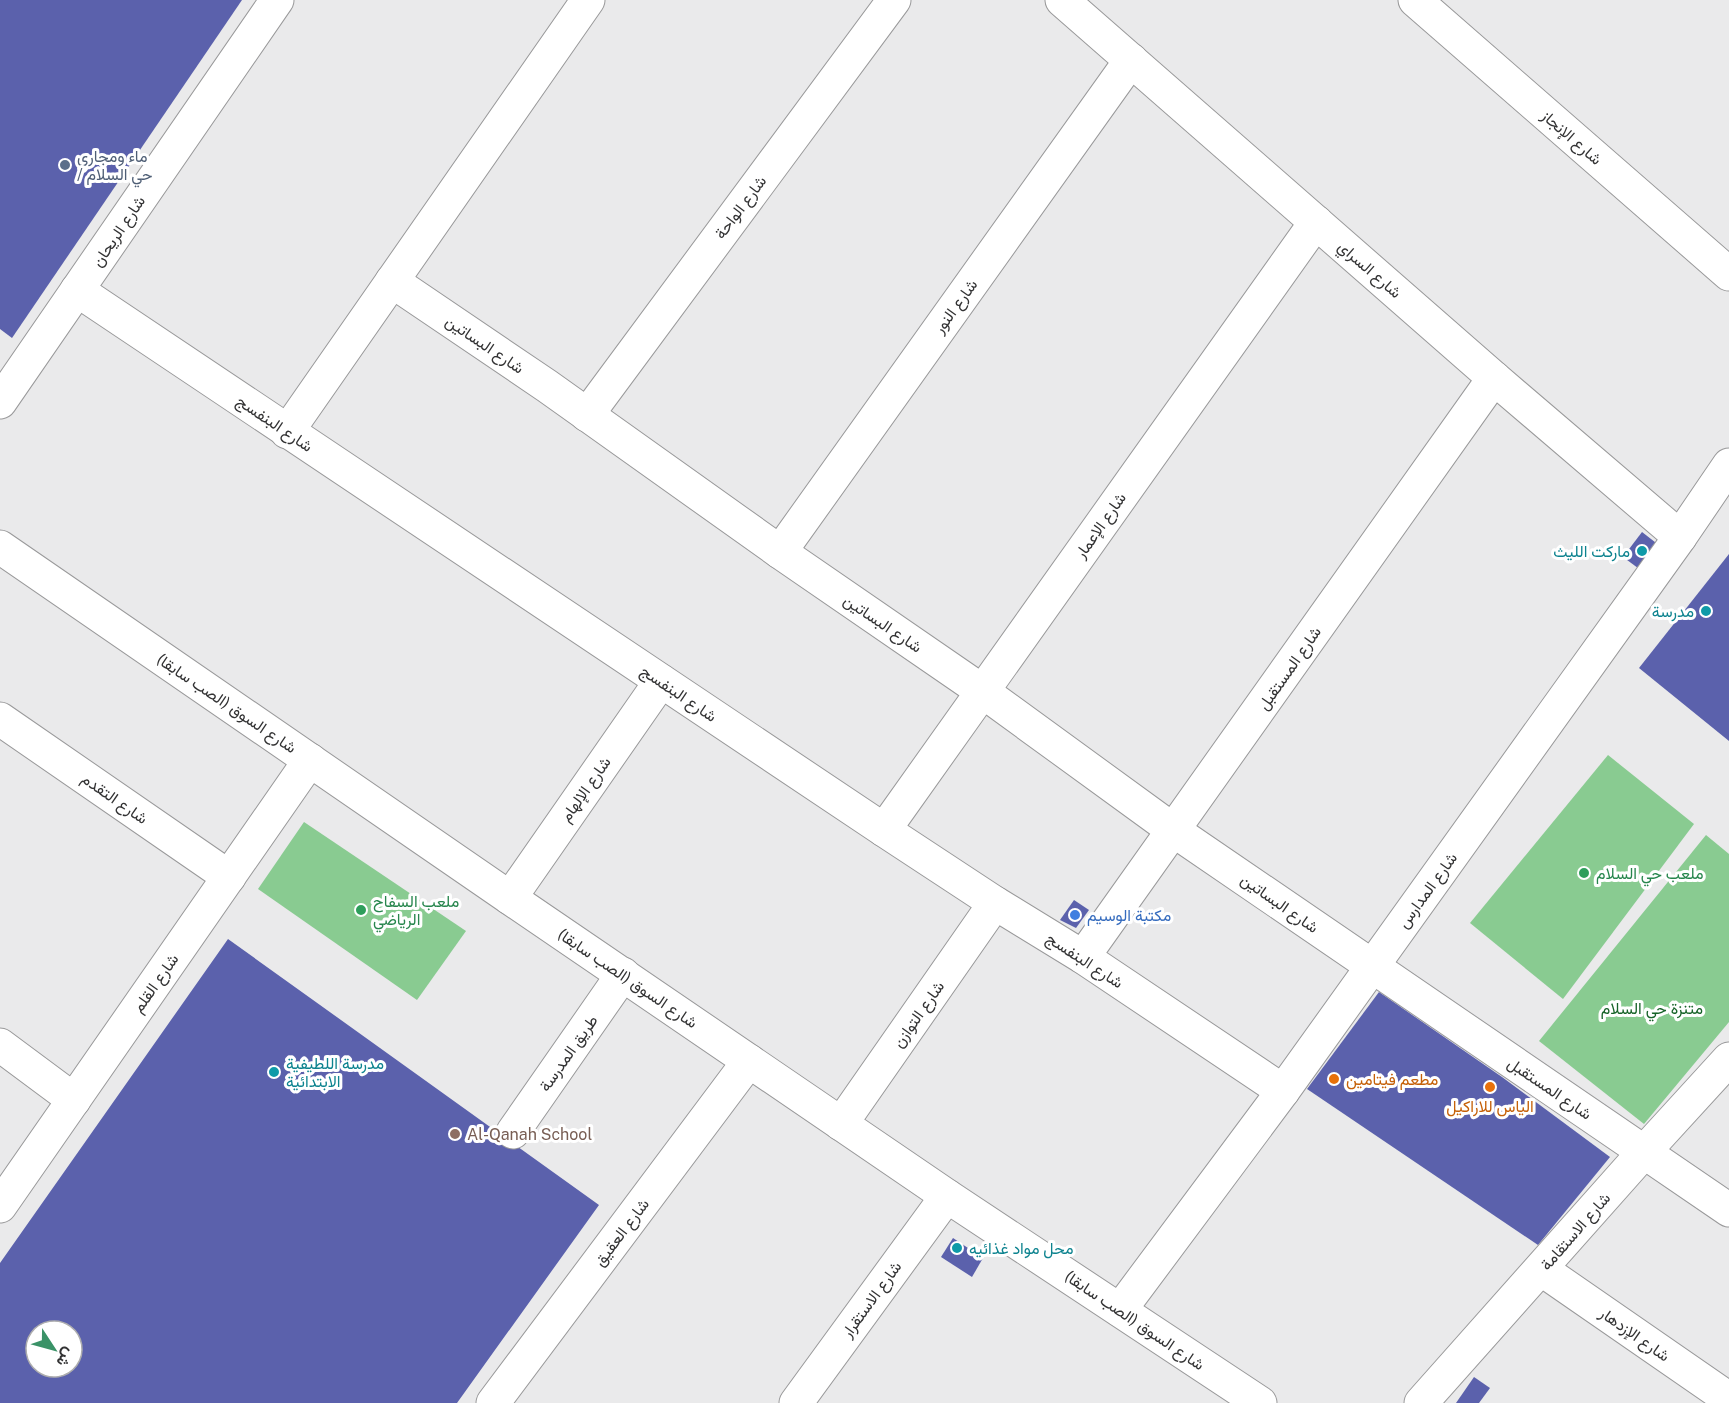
<svg xmlns="http://www.w3.org/2000/svg" width="1729" height="1403" viewBox="0 0 1729 1403" font-family="'Public Sans',Vazirmatn,sans-serif">
  <style>
    .green { fill: #89cb91 }
    .building { fill: #5b61ac; fill-rule: evenodd }
    .lines { fill: none; stroke-linecap: round; stroke-linejoin: round }
    .minor-casing { stroke: #99999a; stroke-width: 35 }
    .minor { stroke: #fff; stroke-width: 33 }
    .service-dot { fill: #5c6f8a; stroke: #fff; stroke-width: 2 }
    .culture-dot { fill: #0f9aa8; stroke: #fff; stroke-width: 2 }
    .leisure-dot { fill: #2e9e5b; stroke: #fff; stroke-width: 2 }
    .shop-dot { fill: #3f7fe0; stroke: #fff; stroke-width: 2 }
    .food-dot { fill: #e8710a; stroke: #fff; stroke-width: 2 }
    .education-dot { fill: #8d6e63; stroke: #fff; stroke-width: 2 }
    .labels { text-anchor: middle; stroke-width: 6; stroke-linejoin: round; paint-order: stroke }
    .street-label { font-size: 16px; fill: #333334; stroke: #fff }
    .service-label { font-size: 16px; fill: #4e5e75; stroke: #fff; text-anchor: start }
    .culture-label { font-size: 16px; fill: #0d838f; stroke: #fff; text-anchor: end }
    .leisure-label { font-size: 16px; fill: #27864d; stroke: #fff; text-anchor: start }
    .shop-label { font-size: 16px; fill: #366cbe; stroke: #fff; text-anchor: start }
    .park-label { font-size: 16px; fill: #166328; stroke: #fff }
    .food-label { font-size: 16px; fill: #c56008; stroke: #fff; text-anchor: start }
    .education-label { font-size: 16px; fill: #785e54; stroke: #fff; text-anchor: start }
  </style>
  <rect width="100%" height="100%" fill="#eaeaeb"/>
  <!-- green -->
  <g class="green">
    <path d="M1608 755 1694 824 1563 999 1470 923Z"/>
    <path d="M304 822 466 931 417 1000 258 889Z"/>
    <path d="M1706 835 1729 854V1022L1644 1124 1539 1041Z"/>
  </g>
  <!-- building -->
  <g class="building">
    <path d="M0 0H242L12 338 0 329Z"/>
    <path d="M1642 532 1660 546 1642 571 1623 557Z"/>
    <path d="M1729 554V741L1639 668Z"/>
    <path d="M1074 900 1089 910 1076 928 1060 920Z"/>
    <path d="M228 939 599 1205 457 1403H0V1263ZM36 1331H72V1367H36Z"/>
    <path d="M1379 992 1502 1077 1610 1157 1538 1245 1307 1089Z"/>
    <path d="M953 1238 983 1258 972 1277 941 1257Z"/>
    <path d="M1474 1377 1490 1388 1479 1403H1456Z"/>
  </g>
  <g class="lines">
    <!-- minor casing -->
    <g class="minor-casing">
      <g id="minor">
        <path d="M1062 0 1494 378 1680 537"/>
        <path d="M1415 0 1729 274"/>
        <path d="M392 281 547 386 780 552 982 691 1173 830 1729 1210"/>
        <path d="M77 290 884 830 995 903 1083 957 1283 1091"/>
        <path d="M0 402 277 0"/>
        <path d="M587 415 894 0"/>
        <path d="M287 432 588 0"/>
        <path d="M0 547 510 898 947 1196 1260 1403"/>
        <path d="M780 552 1131 60"/>
        <path d="M0 719 229 877"/>
        <path d="M884 830 1316 222"/>
        <path d="M510 898 661 681"/>
        <path d="M1083 957 1494 378"/>
        <path d="M0 1045 74 1100"/>
        <path d="M841 1124 995 903"/>
        <path d="M513 1132 623 974"/>
        <path d="M0 1206 310 760"/>
        <path d="M1541 1269 1729 1399"/>
        <path d="M1120 1310 1283 1091 1680 537 1729 465"/>
        <path d="M493 1403 749 1061"/>
        <path d="M796 1403 947 1196"/>
        <path d="M1421 1403 1644 1152 1729 1059"/>
      </g>
    </g>
    <!-- minor -->
    <use href="#minor" class="minor"/>
  </g>
  <!-- markers -->
  <circle class="service-dot" cx="65" cy="165" r="6"/>
  <g class="culture-dot">
    <circle cx="1642" cy="551" r="6"/>
    <circle cx="1706" cy="611" r="6"/>
    <circle cx="274" cy="1072" r="6"/>
    <circle cx="957" cy="1248" r="6"/>
  </g>
  <g class="leisure-dot">
    <circle cx="1584" cy="873" r="6"/>
    <circle cx="361" cy="910" r="6"/>
  </g>
  <circle class="shop-dot" cx="1075" cy="915" r="6"/>
  <g class="food-dot">
    <circle cx="1334" cy="1079" r="6"/>
    <circle cx="1490" cy="1087" r="6"/>
  </g>
  <circle class="education-dot" cx="455" cy="1134" r="6"/>
  <g class="labels">
    <!-- street labels -->
    <g class="street-label">
      <text transform="translate(1572 137) rotate(41)" y="6">شارع الإنجاز</text>
      <text transform="translate(740 207) rotate(-53)" y="6">شارع الواحة</text>
      <text transform="translate(118 231) rotate(-56)" y="6">شارع الريحان</text>
      <text transform="translate(1370 269) rotate(41)" y="6">شارع السراي</text>
      <text transform="translate(955 306) rotate(-54)" y="6">شارع النور</text>
      <text transform="translate(485 344) rotate(34)" y="6">شارع البساتين</text>
      <text transform="translate(275 423) rotate(34)" y="6">شارع البنفسج</text>
      <text transform="translate(1100 525) rotate(-55)" y="6">شارع الإعمار</text>
      <text transform="translate(883 623) rotate(34)" y="6">شارع البساتين</text>
      <text transform="translate(1289 668) rotate(-55)" y="6">شارع المستقبل</text>
      <text transform="translate(679 693) rotate(34)" y="6">شارع البنفسج</text>
      <text transform="translate(227 703) rotate(34)" y="6">شارع السوق (الصب سابقا)</text>
      <text transform="translate(585 789) rotate(-55)" y="6">شارع الإلهام</text>
      <text transform="translate(115 798) rotate(35)" y="6">شارع التقدم</text>
      <text transform="translate(1427 890) rotate(-54)" y="6">شارع المدارس</text>
      <text transform="translate(1280 903) rotate(35)" y="6">شارع البساتين</text>
      <text transform="translate(1085 960) rotate(33)" y="6">شارع البنفسج</text>
      <text transform="translate(628 978) rotate(34)" y="6">شارع السوق (الصب سابقا)</text>
      <text transform="translate(155 983) rotate(-55)" y="6">شارع القلم</text>
      <text transform="translate(918 1014) rotate(-55)" y="6">شارع التوازن</text>
      <text transform="translate(568 1053) rotate(-55)" y="6">طريق المدرسة</text>
      <text transform="translate(1550 1088) rotate(34)" y="6">شارع المستقبل</text>
      <text transform="translate(1575 1231) rotate(-49)" y="6">شارع الاستقامة</text>
      <text transform="translate(621 1232) rotate(-53)" y="6">شارع العقيق</text>
      <text transform="translate(871 1299) rotate(-54)" y="6">شارع الاستقرار</text>
      <text transform="translate(1135 1320) rotate(34)" y="6">شارع السوق (الصب سابقا)</text>
      <text transform="translate(1635 1334) rotate(35)" y="6">شارع الإزدهار</text>
    </g>
    <!-- service labels -->
    <g class="service-label">
      <text x="77" y="162">ماء ومجاري<tspan x="77" dy="18">/ حي السلام</tspan></text>
    </g>
    <!-- culture labels -->
    <g class="culture-label">
      <text x="1630" y="557">ماركت الليث</text>
      <text x="1694" y="617">مدرسة</text>
      <text x="286" y="1069" text-anchor="start">مدرسة اللطيفية<tspan x="286" dy="18">الابتدائية</tspan></text>
      <text x="969" y="1254" text-anchor="start">محل مواد غذائيه</text>
    </g>
    <!-- leisure labels -->
    <g class="leisure-label">
      <text x="1596" y="879">ملعب حي السلام</text>
      <text x="373" y="907">ملعب السفاح<tspan x="373" dy="18">الرياضي</tspan></text>
    </g>
    <!-- shop labels -->
    <g class="shop-label">
      <text x="1087" y="921">مكتبة الوسيم</text>
    </g>
    <!-- park labels -->
    <g class="park-label">
      <text x="1652" y="1014">متنزة حي السلام</text>
    </g>
    <!-- food labels -->
    <g class="food-label">
      <text x="1346" y="1085">مطعم فيتامين</text>
      <text x="1490" y="1112" text-anchor="middle">الياس للاراكيل</text>
    </g>
    <!-- education labels -->
    <g class="education-label">
      <text x="467" y="1140">Al-Qanah School</text>
    </g>
  </g>
  <!-- north arrow -->
  <g transform="translate(54 1349) rotate(126)"><circle r="28" fill="#ffffff" stroke="#adadae" stroke-width="1.5"/>
  <path d="M0-4.5L10 22L0 15L-10 22Z" fill="#3a9267"/>
  <text y="-9" font-size="16" font-weight="bold" text-anchor="middle" fill="#333334">ش</text>
  </g>
</svg>
